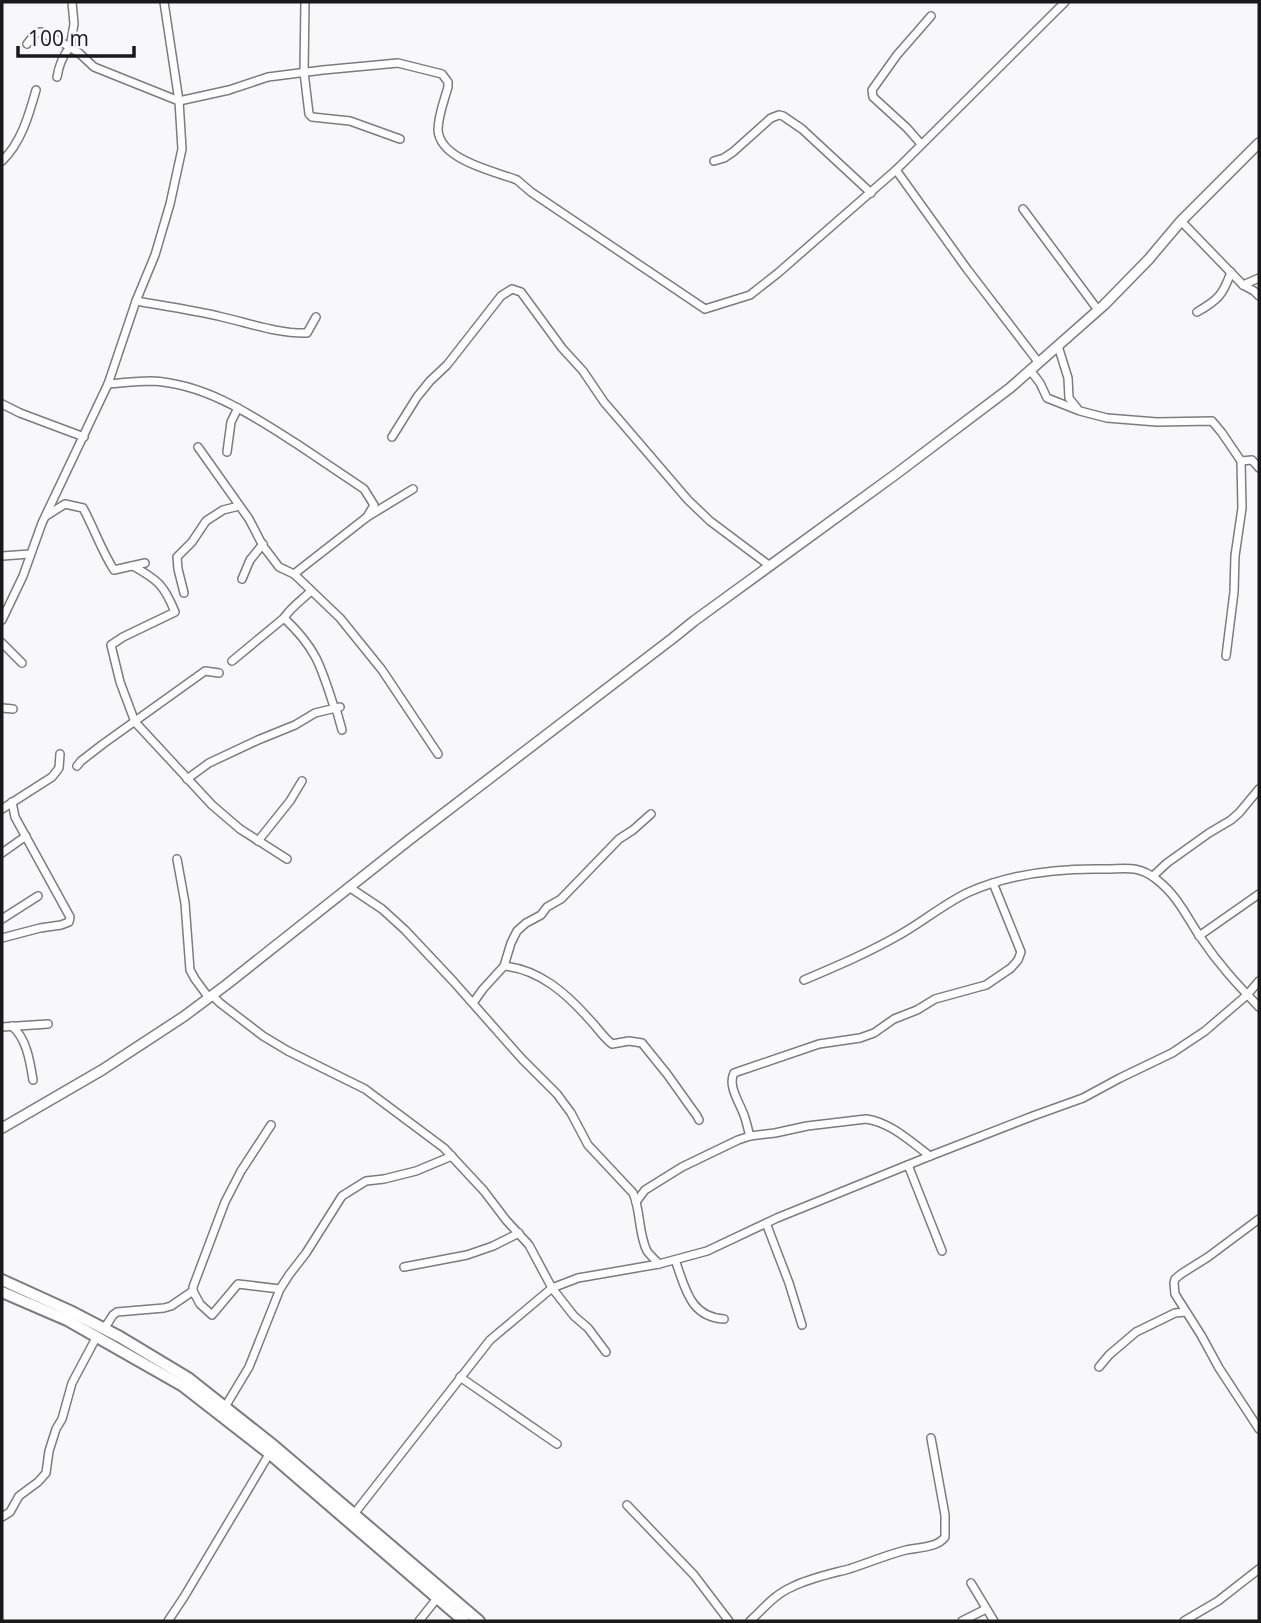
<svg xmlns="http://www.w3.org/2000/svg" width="1261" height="1623" viewBox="0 0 1261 1623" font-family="'Open Sans',sans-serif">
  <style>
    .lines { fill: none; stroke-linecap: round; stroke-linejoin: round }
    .minor-casing { stroke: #7c7c7f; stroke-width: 10 }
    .tertiary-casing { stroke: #7c7c7f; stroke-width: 12 }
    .primary-casing { stroke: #7c7c7f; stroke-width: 14 }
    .minor { stroke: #fff; stroke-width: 7 }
    .tertiary { stroke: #fff; stroke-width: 9 }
    .primary { stroke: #fff; stroke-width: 10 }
  </style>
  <rect width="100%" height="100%" fill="#f8f8fb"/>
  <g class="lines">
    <!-- minor casing -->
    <g class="minor-casing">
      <g id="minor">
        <path d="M305 2 304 72 309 114 312 117 350 121 400 139"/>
        <path d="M27 44 36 33 41 32 70 47 74 24 72 2"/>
        <path d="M57 77C59 65 62 57 70 47L79 53 94 67 179 101 229 90 268 77 323 70 398 63 442 74 448 82V87C444 101 438 116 438 130 440 160 494 171 517 180L531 192 705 309 750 295 778 273 896 170 1065 2"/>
        <path d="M921 144 907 128 873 97 872 90 897 55 931 16"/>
        <path d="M2 161C21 143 29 115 36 90"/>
        <path d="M714 161 724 158 733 152 771 118 779 115 783 116 802 129 871 193"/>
        <path d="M896 170 967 269 1039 363"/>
        <path d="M1023 209 1098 310"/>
        <path d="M1181 221 1243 285 1254 291 1259 296"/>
        <path d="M1243 285 1259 278"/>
        <path d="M136 301C164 306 193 310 222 317 249 323 279 334 307 333L316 317"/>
        <path d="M1197 312C1218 300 1223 295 1231 272"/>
        <path d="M1058 346 1068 378 1069 398 1077 408"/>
        <path d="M1030 370 1040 383 1047 398 1080 411 1107 418 1157 422 1212 421 1222 433 1241 461 1242 508 1235 556 1234 592 1226 656"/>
        <path d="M108 384C122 383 137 381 151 381 205 383 253 416 297 444 319 459 342 474 364 489L374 505 367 517"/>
        <path d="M2 404 20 413 84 437"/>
        <path d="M392 437 417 397 430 381 447 365 501 296 512 289 521 292 562 348 583 371 604 402 688 500 710 521 770 566"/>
        <path d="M198 447 249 519 263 546 279 567 294 574 340 618 382 670 438 754"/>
        <path d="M227 452 231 422 238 408"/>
        <path d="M1241 461 1252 460 1259 468"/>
        <path d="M46 516 65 504 83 508C94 528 101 550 114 570L145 563"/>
        <path d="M2 556 30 554"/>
        <path d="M133 566C158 580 164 585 175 612L123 637 111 645 120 682 135 722 212 805 240 829 287 859"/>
        <path d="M294 574 367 517 413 489"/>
        <path d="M242 579 250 560 263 544"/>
        <path d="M311 591C302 600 291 607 284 618 316 648 321 666 334 707L337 712 342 730"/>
        <path d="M184 593 178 569 177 557 192 542 206 521 223 510 239 506"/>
        <path d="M2 620 23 576 42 523 108 384 136 301 155 255 170 204 182 149 179 101 164 2"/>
        <path d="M2 643 22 663"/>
        <path d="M232 661 284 618"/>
        <path d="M2 708 13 709"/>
        <path d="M77 766 81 761 103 744 205 671 219 673"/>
        <path d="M187 779 209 763 258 740 295 725 315 713 340 707"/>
        <path d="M2 809 52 777 59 768 60 754"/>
        <path d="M258 841 290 801 302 781"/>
        <path d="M2 853 26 836"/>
        <path d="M177 859 185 903 190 970 195 979 209 998"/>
        <path d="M1153 876 1167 863 1209 833 1231 820 1239 813 1259 789"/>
        <path d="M349 887 382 909 405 930 453 981 522 1059 557 1094 571 1113 588 1145 633 1193C641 1211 638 1233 647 1251 650 1255 655 1260 659 1264"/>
        <path d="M2 919 38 896"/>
        <path d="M1199 936 1259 894"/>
        <path d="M2 938 40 928 61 925 69 922 70 917 15 817 12 802"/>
        <path d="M504 966 511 943 517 931 526 923 541 915 547 907 561 899 619 839 633 830 651 814"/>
        <path d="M804 980C837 966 870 952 901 934 924 921 945 903 969 892 1012 873 1058 868 1105 869 1126 869 1138 865 1156 879 1178 896 1186 916 1201 938 1219 965 1237 984 1259 1007"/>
        <path d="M212 995 220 1003 263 1036 288 1051 365 1089 444 1148 484 1191 506 1220 529 1245 552 1288 574 1316 588 1328 606 1352"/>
        <path d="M473 1003 483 989 504 966C539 969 567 994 589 1019 597 1027 603 1037 612 1044L629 1041 642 1043 667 1074 697 1116 699 1120"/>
        <path d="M12 1026C27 1039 30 1062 33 1080"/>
        <path d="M2 1027 48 1024"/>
        <path d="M750 1136C748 1130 747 1124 745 1118 741 1104 727 1087 734 1073L819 1044 860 1038 874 1033 894 1019 917 1010 935 999 986 985 1011 968 1018 960 1021 952 993 883"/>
        <path d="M908 1165 942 1251"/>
        <path d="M636 1202 645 1190 682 1167 738 1140 750 1136 775 1133 807 1126 866 1119C890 1122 911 1142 930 1156"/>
        <path d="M1259 1219 1208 1257 1181 1274 1175 1279 1174 1283 1175 1294 1201 1335 1219 1368 1259 1429"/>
        <path d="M766 1223 789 1283 802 1325"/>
        <path d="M675 1260C685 1286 689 1317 724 1319"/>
        <path d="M404 1267 467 1255 493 1246 519 1233"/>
        <path d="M193 1291V1287L225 1202 241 1171 271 1125"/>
        <path d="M104 1329 113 1315 117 1312 164 1308 171 1306 193 1291 200 1304 212 1315 238 1284 280 1289"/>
        <path d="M1099 1367 1109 1355 1136 1332 1175 1313 1186 1312"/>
        <path d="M460 1377 557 1444"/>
        <path d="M225 1407 249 1367 280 1289 289 1275 306 1253 342 1196 366 1181 384 1179 416 1171 452 1156"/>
        <path d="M627 1505 694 1575 729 1621"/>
        <path d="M354 1514 490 1340 552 1288 578 1278 659 1264 707 1251 777 1218 930 1156 1033 1116 1083 1098 1120 1078 1172 1053 1205 1031 1247 995 1259 981"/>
        <path d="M2 1517 10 1512 19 1496 38 1482 46 1473 49 1451 56 1429 62 1419 72 1383 97 1336"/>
        <path d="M971 1583 994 1621"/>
        <path d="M168 1621 184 1597 271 1451"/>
        <path d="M419 1621 438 1597"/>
        <path d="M750 1621C763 1609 775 1594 792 1587 810 1578 830 1574 849 1569 868 1563 886 1555 906 1550 919 1547 937 1548 945 1537V1515L931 1438"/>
        <path d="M962 1621 986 1609"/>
        <path d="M1184 1621 1218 1601 1259 1569"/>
      </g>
    </g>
    <!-- tertiary casing -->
    <g class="tertiary-casing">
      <path id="tertiary" d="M2 1128 102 1070 183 1017 226 985 409 840 673 638 694 621 896 474 1010 388 1104 305 1148 260 1181 221 1259 143"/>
    </g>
    <!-- primary casing -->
    <g class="primary-casing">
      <g id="primary">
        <path d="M2 1280 70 1311 120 1337 188 1378 274 1446 479 1621"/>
        <path d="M2 1292 67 1320 183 1386 269 1453 464 1621"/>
      </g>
    </g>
    <!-- minor -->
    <use href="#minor" class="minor"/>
    <!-- tertiary -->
    <use href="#tertiary" class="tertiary"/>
    <!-- primary -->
    <use href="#primary" class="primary"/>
  </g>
  <!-- border -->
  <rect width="1261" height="1623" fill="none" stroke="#19191a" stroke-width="7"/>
  <!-- scale -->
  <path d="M18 46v10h116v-10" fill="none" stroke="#19191a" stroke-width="3.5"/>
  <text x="28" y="46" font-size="21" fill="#19191a" stroke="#f8f8fb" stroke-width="5" paint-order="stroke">100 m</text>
</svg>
